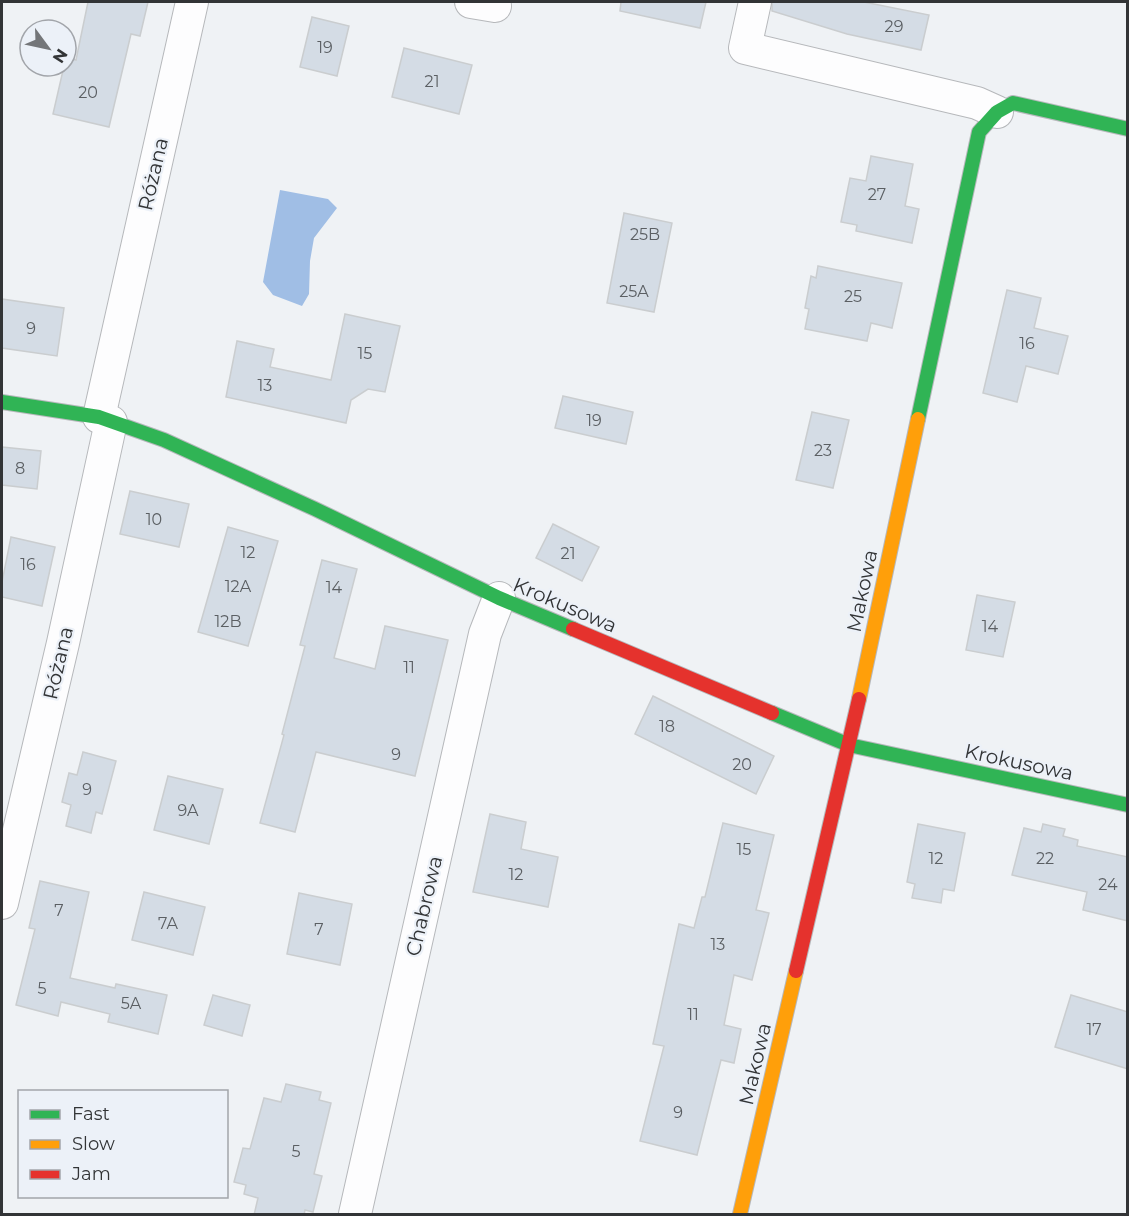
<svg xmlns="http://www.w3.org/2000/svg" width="1129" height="1216" viewBox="0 0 1129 1216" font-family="Montserrat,sans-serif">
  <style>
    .water { fill: #a0bee5 }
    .building { fill: #d4dce5; stroke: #cacdcf; stroke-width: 1.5 }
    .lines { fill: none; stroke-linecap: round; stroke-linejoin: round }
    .street-casing { stroke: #b6b8bb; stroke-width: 34 }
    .fast-casing { stroke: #b6b8bb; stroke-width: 16 }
    .slow-casing { stroke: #b6b8bb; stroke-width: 16 }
    .jam-casing { stroke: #b6b8bb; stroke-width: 16 }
    .street { stroke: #fdfdfe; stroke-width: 32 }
    .fast { stroke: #30b455; stroke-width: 14 }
    .slow { stroke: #ff9f0a; stroke-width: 14 }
    .jam { stroke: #e5322d; stroke-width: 14 }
    .labels { text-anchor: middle; stroke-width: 4.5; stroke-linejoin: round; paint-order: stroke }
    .number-label { font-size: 16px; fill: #5b5f63 }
    .street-label { font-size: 20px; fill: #323436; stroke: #ecf1f8 }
  </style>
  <rect width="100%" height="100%" fill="#eff2f5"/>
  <!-- water -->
  <path class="water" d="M280 190 328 199 337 208 314 238 310 261 309 294 302 306 273 295 263 282Z"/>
  <!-- building -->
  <g class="building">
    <path d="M88 2H148L140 36 131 34 109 127 53 114 64 66H66V58L76 60Z"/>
    <path d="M621 2H706L700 28 620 11Z"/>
    <path d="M772 2H864L929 15 921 50 847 34 772 11Z"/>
    <path d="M312 17 349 26 337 76 300 67Z"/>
    <path d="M404 48 472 65 459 114 392 97Z"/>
    <path d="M871 156 913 164 905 206 919 209 912 243 856 231 857 225 841 222 850 178 866 181Z"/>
    <path d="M624 213 672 223 654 312 607 303Z"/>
    <path d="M818 266 902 283 892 328 871 323 867 341 805 329 809 309 805 308 811 276 816 278Z"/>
    <path d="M1007 290 1041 298 1034 328 1068 336 1058 374 1026 366 1017 402 983 393Z"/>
    <path d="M2 299 64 308 57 356 2 348Z"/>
    <path d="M345 314 400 326 385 392 368 389 351 400 346 423 226 397 237 341 274 349 270 367 331 380Z"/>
    <path d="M563 396 633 412 626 444 555 428Z"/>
    <path d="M812 412 849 420 833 488 796 480Z"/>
    <path d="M2 447 41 451 37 489 2 485Z"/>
    <path d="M130 491 189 504 179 547 120 534Z"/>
    <path d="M553 524 599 547 582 581 536 558Z"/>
    <path d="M228 527 278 541 248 646 198 632Z"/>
    <path d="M11 537 55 547 42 606 2 597V582Z"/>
    <path d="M322 560 357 569 334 658 375 669 385 626 448 640 415 776 316 752 295 832 260 823 284 735 282 734 305 646 300 645Z"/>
    <path d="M977 595 1015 602 1003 657 966 650Z"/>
    <path d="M653 696 774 756 756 794 635 734Z"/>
    <path d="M83 752 116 761 102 814 96 812 91 833 66 826 71 805 62 802 69 773 77 775Z"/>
    <path d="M168 776 223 789 209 844 154 830Z"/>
    <path d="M490 814 526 822 521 849 558 857 548 907 473 892Z"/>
    <path d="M723 823 774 835 756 910 769 913 752 980 734 975 724 1025 741 1029 734 1063 721 1060 697 1155 640 1141 664 1046 653 1044 679 924 694 928 702 897H705Z"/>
    <path d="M918 824 965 833 954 891 943 889 941 903 912 898 915 884 907 882Z"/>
    <path d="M1043 824 1065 829 1063 836 1078 840 1077 846 1128 857V921L1083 910 1087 892 1012 875 1024 828 1041 832Z"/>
    <path d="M40 881 89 892 70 978 115 988 116 984 167 995 158 1034 108 1022 110 1014 61 1002 58 1016 16 1005 35 929 29 928Z"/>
    <path d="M144 892 205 907 193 955 132 940Z"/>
    <path d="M299 893 352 904 340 965 287 954Z"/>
    <path d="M213 995 250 1005 242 1036 204 1025Z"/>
    <path d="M1071 995 1128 1012V1069L1055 1047Z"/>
    <path d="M286 1084 321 1092 319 1100 331 1103 314 1174 322 1176 313 1212 305 1210 304 1215H254L258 1198 244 1194 246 1185 234 1182 243 1148 250 1149 264 1098 281 1102Z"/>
  </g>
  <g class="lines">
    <!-- street casing -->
    <g class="street-casing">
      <g id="street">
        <path d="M471 2 495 6"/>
        <path d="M755 2 745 48 977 103 997 112"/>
        <path d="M99 417 192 2"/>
        <path d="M2 903 63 643 111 422"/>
        <path d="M355 1214 485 634 499 598"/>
      </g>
    </g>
    <!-- fast casing -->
    <g class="fast-casing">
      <g id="fast">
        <path d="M2 402 99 417 164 440 315 509 499 598 573 629"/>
        <path d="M918 419 979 132 997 112 1013 103 1128 129"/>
        <path d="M772 713 849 745 1128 805"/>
      </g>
    </g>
    <!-- slow casing -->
    <g class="slow-casing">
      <g id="slow">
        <path d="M859 699 918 419"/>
        <path d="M740 1214 796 971"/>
      </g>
    </g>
    <!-- jam casing -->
    <g class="jam-casing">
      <g id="jam">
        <path d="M573 629 772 713"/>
        <path d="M796 971 859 699"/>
      </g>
    </g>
    <!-- street -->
    <use href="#street" class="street"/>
    <!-- fast -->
    <use href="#fast" class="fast"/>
    <!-- slow -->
    <use href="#slow" class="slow"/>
    <!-- jam -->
    <use href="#jam" class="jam"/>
  </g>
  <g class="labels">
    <!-- number labels -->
    <g class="number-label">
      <text x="894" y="32">29</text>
      <text x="325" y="53">19</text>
      <text x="432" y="87">21</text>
      <text x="88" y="98">20</text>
      <text x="877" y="200">27</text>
      <text x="645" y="240">25B</text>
      <text x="634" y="297">25A</text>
      <text x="853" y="302">25</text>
      <text x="31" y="334">9</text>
      <text x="1027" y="349">16</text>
      <text x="365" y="359">15</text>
      <text x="265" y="391">13</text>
      <text x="594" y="426">19</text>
      <text x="823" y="456">23</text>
      <text x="20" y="474">8</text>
      <text x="154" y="525">10</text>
      <text x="248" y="558">12</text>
      <text x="568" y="559">21</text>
      <text x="28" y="570">16</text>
      <text x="238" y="592">12A</text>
      <text x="334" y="593">14</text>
      <text x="228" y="627">12B</text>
      <text x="990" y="632">14</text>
      <text x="409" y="673">11</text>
      <text x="667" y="732">18</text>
      <text x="396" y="760">9</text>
      <text x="742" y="770">20</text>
      <text x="87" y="795">9</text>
      <text x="188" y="816">9A</text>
      <text x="744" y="855">15</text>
      <text x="936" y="864">12</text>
      <text x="1045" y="864">22</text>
      <text x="516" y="880">12</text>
      <text x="1108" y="890">24</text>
      <text x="59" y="916">7</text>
      <text x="168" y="929">7A</text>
      <text x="319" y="935">7</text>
      <text x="718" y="950">13</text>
      <text x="42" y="994">5</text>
      <text x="131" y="1009">5A</text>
      <text x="693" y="1020">11</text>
      <text x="1094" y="1035">17</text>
      <text x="678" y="1118">9</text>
      <text x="296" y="1157">5</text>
    </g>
    <!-- street labels -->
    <g class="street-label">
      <text transform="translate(153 174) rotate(-77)" y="7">Różana</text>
      <text transform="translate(862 591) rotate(-78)" y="7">Makowa</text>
      <text transform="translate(565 605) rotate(23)" y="7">Krokusowa</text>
      <text transform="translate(58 663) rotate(-77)" y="7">Różana</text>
      <text transform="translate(1019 762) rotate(12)" y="7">Krokusowa</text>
      <text transform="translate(424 906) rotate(-77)" y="7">Chabrowa</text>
      <text transform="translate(755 1064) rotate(-77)" y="7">Makowa</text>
    </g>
  </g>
  <!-- border -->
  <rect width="1129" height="1216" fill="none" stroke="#323436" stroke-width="6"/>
  <!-- legend -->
  <rect x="18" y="1090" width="210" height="108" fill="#ecf1f8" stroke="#a2a5aa" stroke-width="1.5"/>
  <rect x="30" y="1110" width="30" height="9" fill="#30b455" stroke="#a2a5aa" stroke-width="1.5"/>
  <text x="72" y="1120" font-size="18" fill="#323436">Fast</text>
  <rect x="30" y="1140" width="30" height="9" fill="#ff9f0a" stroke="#a2a5aa" stroke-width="1.5"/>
  <text x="72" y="1150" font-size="18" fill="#323436">Slow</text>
  <rect x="30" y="1170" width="30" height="9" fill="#e5322d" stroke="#a2a5aa" stroke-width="1.5"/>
  <text x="72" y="1180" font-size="18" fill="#323436">Jam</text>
  <!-- north arrow -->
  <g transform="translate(48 48) rotate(123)"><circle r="28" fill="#ecf1f8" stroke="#a2a5aa" stroke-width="1.5"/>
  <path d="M0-4.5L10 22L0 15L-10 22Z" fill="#747679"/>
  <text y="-9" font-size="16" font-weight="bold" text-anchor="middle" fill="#323436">N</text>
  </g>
</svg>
